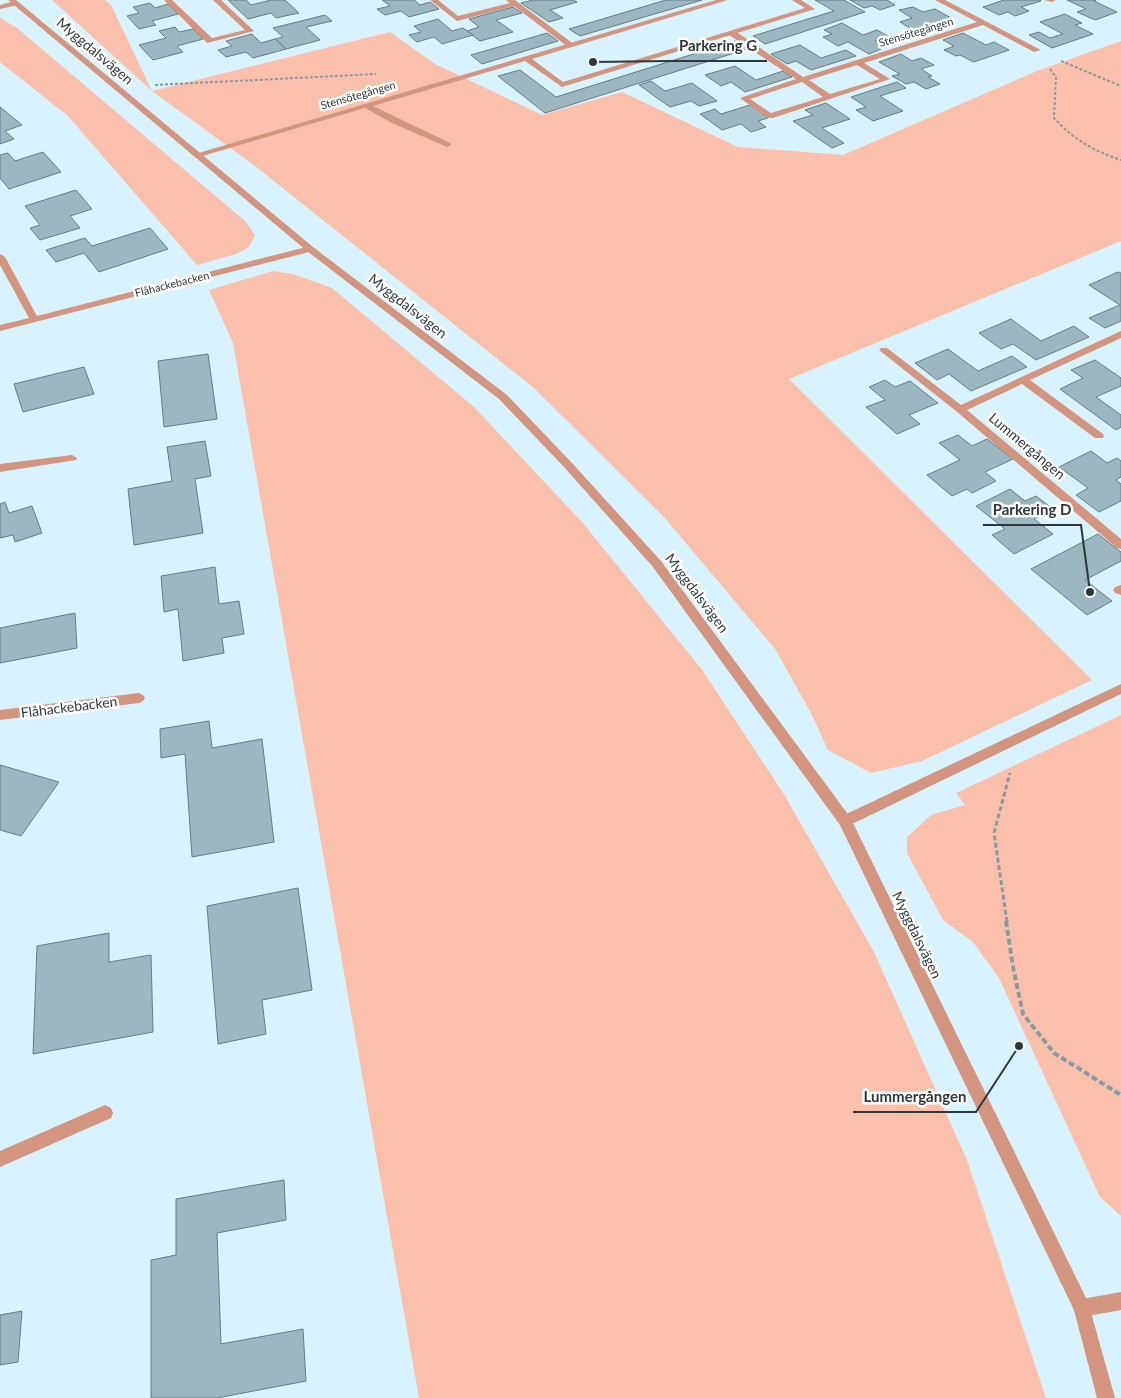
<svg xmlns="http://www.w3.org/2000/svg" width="1121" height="1398" viewBox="0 0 1121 1398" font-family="Lato,sans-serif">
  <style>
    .green { fill: #fbc0ab }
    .building { fill: #9db7c1; stroke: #647c85 }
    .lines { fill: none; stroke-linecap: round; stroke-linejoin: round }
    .path-far2 { stroke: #889ba2; stroke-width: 2; stroke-dasharray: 3 2; stroke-linecap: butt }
    .path-far1 { stroke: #889ba2; stroke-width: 3; stroke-dasharray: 5 2.5; stroke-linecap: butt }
    .path { stroke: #889ba2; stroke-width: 4; stroke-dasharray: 6 3; stroke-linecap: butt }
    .service { fill: #d3957f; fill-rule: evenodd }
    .minor { fill: #d3957f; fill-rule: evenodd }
    .tertiary { fill: #d3957f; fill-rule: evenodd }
    .labels { text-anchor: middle; stroke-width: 5; stroke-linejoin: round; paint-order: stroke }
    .far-street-label { font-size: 11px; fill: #2e383c; stroke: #fff }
    .street-label { font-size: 14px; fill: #2e383c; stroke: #fff }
    .leader { fill: none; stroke: #2e383c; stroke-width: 2 }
    .callout-dot { fill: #2e383c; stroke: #fff; stroke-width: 2 }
    .callout-label { font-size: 15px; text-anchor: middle; font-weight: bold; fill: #2e383c; stroke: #fff; stroke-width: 5; stroke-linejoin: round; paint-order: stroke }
  </style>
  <rect width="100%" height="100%" fill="#d8f3fd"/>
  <!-- green -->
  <g class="green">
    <path d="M52 0H105L111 5 152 91 390 32 435 64 542 115 622 92 738 147 843 155 1037 71 1121 41V241L789 379 1092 680 922 761 871 773 828 750 811 713 775 649 664 517 534 388 255 166 152 91Z"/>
    <path d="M0 18 17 28 245 221 255 235 249 247 236 254 197 265 68 116 0 62Z"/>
    <path d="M273 271 293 274 332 288 474 407 582 522 703 671 785 796 874 952 967 1160 1046 1398H419L233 343 209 290Z"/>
    <path d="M1121 715V1216L1100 1197 999 978 973 942 943 920 907 853V837L931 815 965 805 956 793Z"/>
  </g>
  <!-- building -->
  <g class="building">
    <path d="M228 0H246L251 5 271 0H285L299 13 276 18 271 13 248 19Z"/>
    <path d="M382 0H414L420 5 430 2 439 9 409 17 401 11 385 15 377 9 390 6Z"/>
    <path d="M533 0H573L577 2 550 10 563 18 549 22 521 3Z"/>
    <path d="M666 0H702L580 36 569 29Z"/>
    <path d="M815 0H844L865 12 765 44 753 36 834 11Z"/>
    <path d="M850 0H888H887L895 5 880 10 872 6 864 8Z"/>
    <path d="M1004 0H1040L1041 1 1021 7 1029 11 1015 16 1008 12 999 15 983 7Z"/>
    <path d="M1067 0H1096L1094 1 1117 12 1095 20 1077 12 1086 9Z"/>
    <path d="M150 3 155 8 168 4 178 14 152 21 156 25 139 29 127 16 139 13 133 7Z"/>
    <path d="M513 7 522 13 496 20 513 32 480 41 467 31 479 27 469 19Z"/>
    <path d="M913 7 923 12 935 9 953 19 931 25 938 29 921 35 900 22 912 18 899 10Z"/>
    <path d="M1065 14 1082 23 1075 25 1093 34 1052 48 1029 35 1039 32 1050 38 1063 34 1040 22Z"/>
    <path d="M325 15 332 21 306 27 320 40 286 49 275 39 283 37 273 28Z"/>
    <path d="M438 19 452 31 463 28 473 35 442 44 434 37 417 42 409 35 421 32 414 26Z"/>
    <path d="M842 23 863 35 877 30 888 36 875 41 886 47 869 54 848 42 838 46 823 37 832 34 824 30Z"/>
    <path d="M175 27 179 32 193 29 203 39 177 46 183 52 153 60 139 45 166 38 159 31Z"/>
    <path d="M547 33 558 41 482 64 471 55Z"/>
    <path d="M963 33 986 45 994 42 1009 50 974 62 960 55 956 56 944 50 954 46 943 40Z"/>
    <path d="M252 34 261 43 275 39 286 49 253 58 246 52 226 57 218 50 232 46 226 41Z"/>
    <path d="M735 41 747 49 545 113 498 76 520 70 556 97Z"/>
    <path d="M800 45 821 58 846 50 856 56 811 70 796 61 787 64 771 54Z"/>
    <path d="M901 54 912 61 921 58 934 65 921 69 932 76 928 77 940 84 926 89 914 82 906 84 892 76 900 74 879 62Z"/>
    <path d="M735 66 756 80 783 71 792 77 745 92 731 82 721 86 705 75Z"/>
    <path d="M651 81 665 91 692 83 717 101 699 106 691 101 670 107 639 85Z"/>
    <path d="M897 82 906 88 880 96 903 111 873 121 856 110 866 107 851 97Z"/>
    <path d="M826 103 850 119 822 128 844 143 832 148 793 121 813 115 805 110Z"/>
    <path d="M750 105 768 118 758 121 766 127 751 132 741 124 722 130 700 114 715 109 721 114Z"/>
    <path d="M0 107 22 125 5 131 14 139 0 144Z"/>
    <path d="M43 152 61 172 9 189 0 178V155L8 153 15 161Z"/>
    <path d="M76 190 92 209 70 216 80 228 40 240 30 228 40 225 25 206Z"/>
    <path d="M150 228 168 249 99 272 84 253 56 262 46 250 85 238 92 246Z"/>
    <path d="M1118 272 1121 273V321L1105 328 1089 318 1120 305 1089 285Z"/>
    <path d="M1011 319 1041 341 1074 326 1089 337 1036 360 1013 344 1001 349 979 333Z"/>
    <path d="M948 349 978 371 1012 356 1027 367 971 391 949 374 937 380 915 363Z"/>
    <path d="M208 354 217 419 164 427 158 361Z"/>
    <path d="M1095 360 1121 378V386L1096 397 1121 415V427L1116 430 1060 389 1083 378 1071 370Z"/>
    <path d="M84 367 94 394 23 412 14 384Z"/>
    <path d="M885 380 895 387 910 381 938 403 909 415 920 424 897 434 866 407 885 400 869 387Z"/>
    <path d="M958 435 972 446 987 439 1013 459 985 472 996 481 972 493 967 489 952 496 927 475 960 460 939 443Z"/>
    <path d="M205 441 211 476 195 479 203 533 134 545 128 489 172 481 167 447Z"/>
    <path d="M1091 451 1107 463 1117 458 1121 461V477L1116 480 1121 484V501L1099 512 1076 495 1088 488 1059 467Z"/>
    <path d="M1010 489 1025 501 1036 496 1053 509 1034 519 1053 534 1014 554 992 535 1005 529 976 506Z"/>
    <path d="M5 502 9 513 32 506 42 533 15 542 13 535 0 538V504Z"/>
    <path d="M1098 534 1121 552V561L1085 580 1112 601 1087 615 1031 569Z"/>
    <path d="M215 567 219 604 239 601 244 634 222 638 224 653 183 661 178 609 164 612 161 576Z"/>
    <path d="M75 613 77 648 0 663V628Z"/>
    <path d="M209 721 212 748 262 739 274 842 192 857 185 754 161 758 160 729Z"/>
    <path d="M0 765 59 782 21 836 0 830Z"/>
    <path d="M298 888 312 990 262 1000 266 1034 218 1044 207 906Z"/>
    <path d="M109 933V962L151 955 153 1032 33 1054 37 946Z"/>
    <path d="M284 1180 286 1220 217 1233 221 1344 303 1329 306 1381 217 1398H151V1260L176 1255V1199Z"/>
    <path d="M22 1311 18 1362 0 1365V1315Z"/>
  </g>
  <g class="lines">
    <!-- path-far2 -->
    <g class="path-far2">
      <path d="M1061 61 1121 86"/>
      <path d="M1050 69 1056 77 1054 118C1074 140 1094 151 1121 160"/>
      <path d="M155 85 376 74"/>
    </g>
    <!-- path-far1 -->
    <path class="path-far1" d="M1007 922 994 833 1010 773"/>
    <!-- path -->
    <path class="path" d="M1006 921 1013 967 1023 1014 1054 1053 1121 1095"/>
    <!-- service -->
    <g class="service">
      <path d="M164 0H172L212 38 245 30 213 0H221L254 31 207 43Z"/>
      <path d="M430 0H438L458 16 510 3 506 0H515L575 45 568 47 514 6 457 21Z"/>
      <path d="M935 0H945L1041 50 1034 52 983 25 864 63 890 79 773 118H767L740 98 796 79 729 35V31H735L803 77 977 22ZM857 65 880 79 830 94 809 80ZM802 82 823 97 771 113 750 99Z"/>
      <path d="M1044 0H1056L1052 2Z"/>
      <path d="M15 1 19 3 18 5 0 9V5Z"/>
      <path d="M1121 331V338L1030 380 1103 434 1104 436 1103 438H1095L1022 384 967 410 1121 539V549L1117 548 956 411 879 350 881 348H887L961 405Z"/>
    </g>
    <!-- minor -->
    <g class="minor">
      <path d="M716 0H728L532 59 563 82 805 8 792 0H801L815 9 562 87 525 61 373 106 450 143 451 145 447 147 392 123 365 108 199 157 192 155Z"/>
      <path d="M310 246 315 249 313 251 0 331V325L29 318 0 265V254L5 257 37 316Z"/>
      <path d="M72 455 77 458 76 460 0 472V464Z"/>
      <path d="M1121 585V595L1115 593 1113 590 1115 587Z"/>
      <path d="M1121 684V694L850 825 845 827 840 825 838 821 840 817Z"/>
      <path d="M139 693 143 695 145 698 143 701 139 703 0 720V710Z"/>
      <path d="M105 1105 111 1108 113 1113 111 1118 0 1167V1151Z"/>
      <path d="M1121 1292V1310L1082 1317 1076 1314 1073 1308 1076 1302 1082 1299Z"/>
    </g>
    <!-- tertiary -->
    <path class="tertiary" d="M8 0H16L313 247 507 395 572 463 661 561 850 817 1088 1302 1115 1398H1097L1074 1310 840 825 653 567 564 467 499 399 307 251Z"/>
  </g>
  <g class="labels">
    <!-- far-street labels -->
    <g class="far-street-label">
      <text transform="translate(916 32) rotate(-17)" y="4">Stensötegången</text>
      <text transform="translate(358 95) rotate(-16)" y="4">Stensötegången</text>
      <text transform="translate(172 284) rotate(-14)" y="4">Flåhackebacken</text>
    </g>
    <!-- street labels -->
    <g class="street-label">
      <text transform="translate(95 51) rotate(40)" y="5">Myggdalsvägen</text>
      <text transform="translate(408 306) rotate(38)" y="5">Myggdalsvägen</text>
      <text transform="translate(1027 446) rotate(40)" y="5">Lummergången</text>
      <text transform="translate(697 593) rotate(53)" y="5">Myggdalsvägen</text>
      <text transform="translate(69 707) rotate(-7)" y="5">Flåhackebacken</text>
      <text transform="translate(917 935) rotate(64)" y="5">Myggdalsvägen</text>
    </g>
  </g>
  <!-- callouts -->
  <path class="leader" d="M593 62L668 61H767M1090 592L1081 525H983M1019 1046L976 1112H853"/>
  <g class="callout-dot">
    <circle cx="593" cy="62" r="5"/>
    <circle cx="1090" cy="592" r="5"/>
    <circle cx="1019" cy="1046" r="5"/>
  </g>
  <g class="callout-label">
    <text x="718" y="51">Parkering G</text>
    <text x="1032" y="515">Parkering D</text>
    <text x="915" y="1102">Lummergången</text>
  </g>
</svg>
